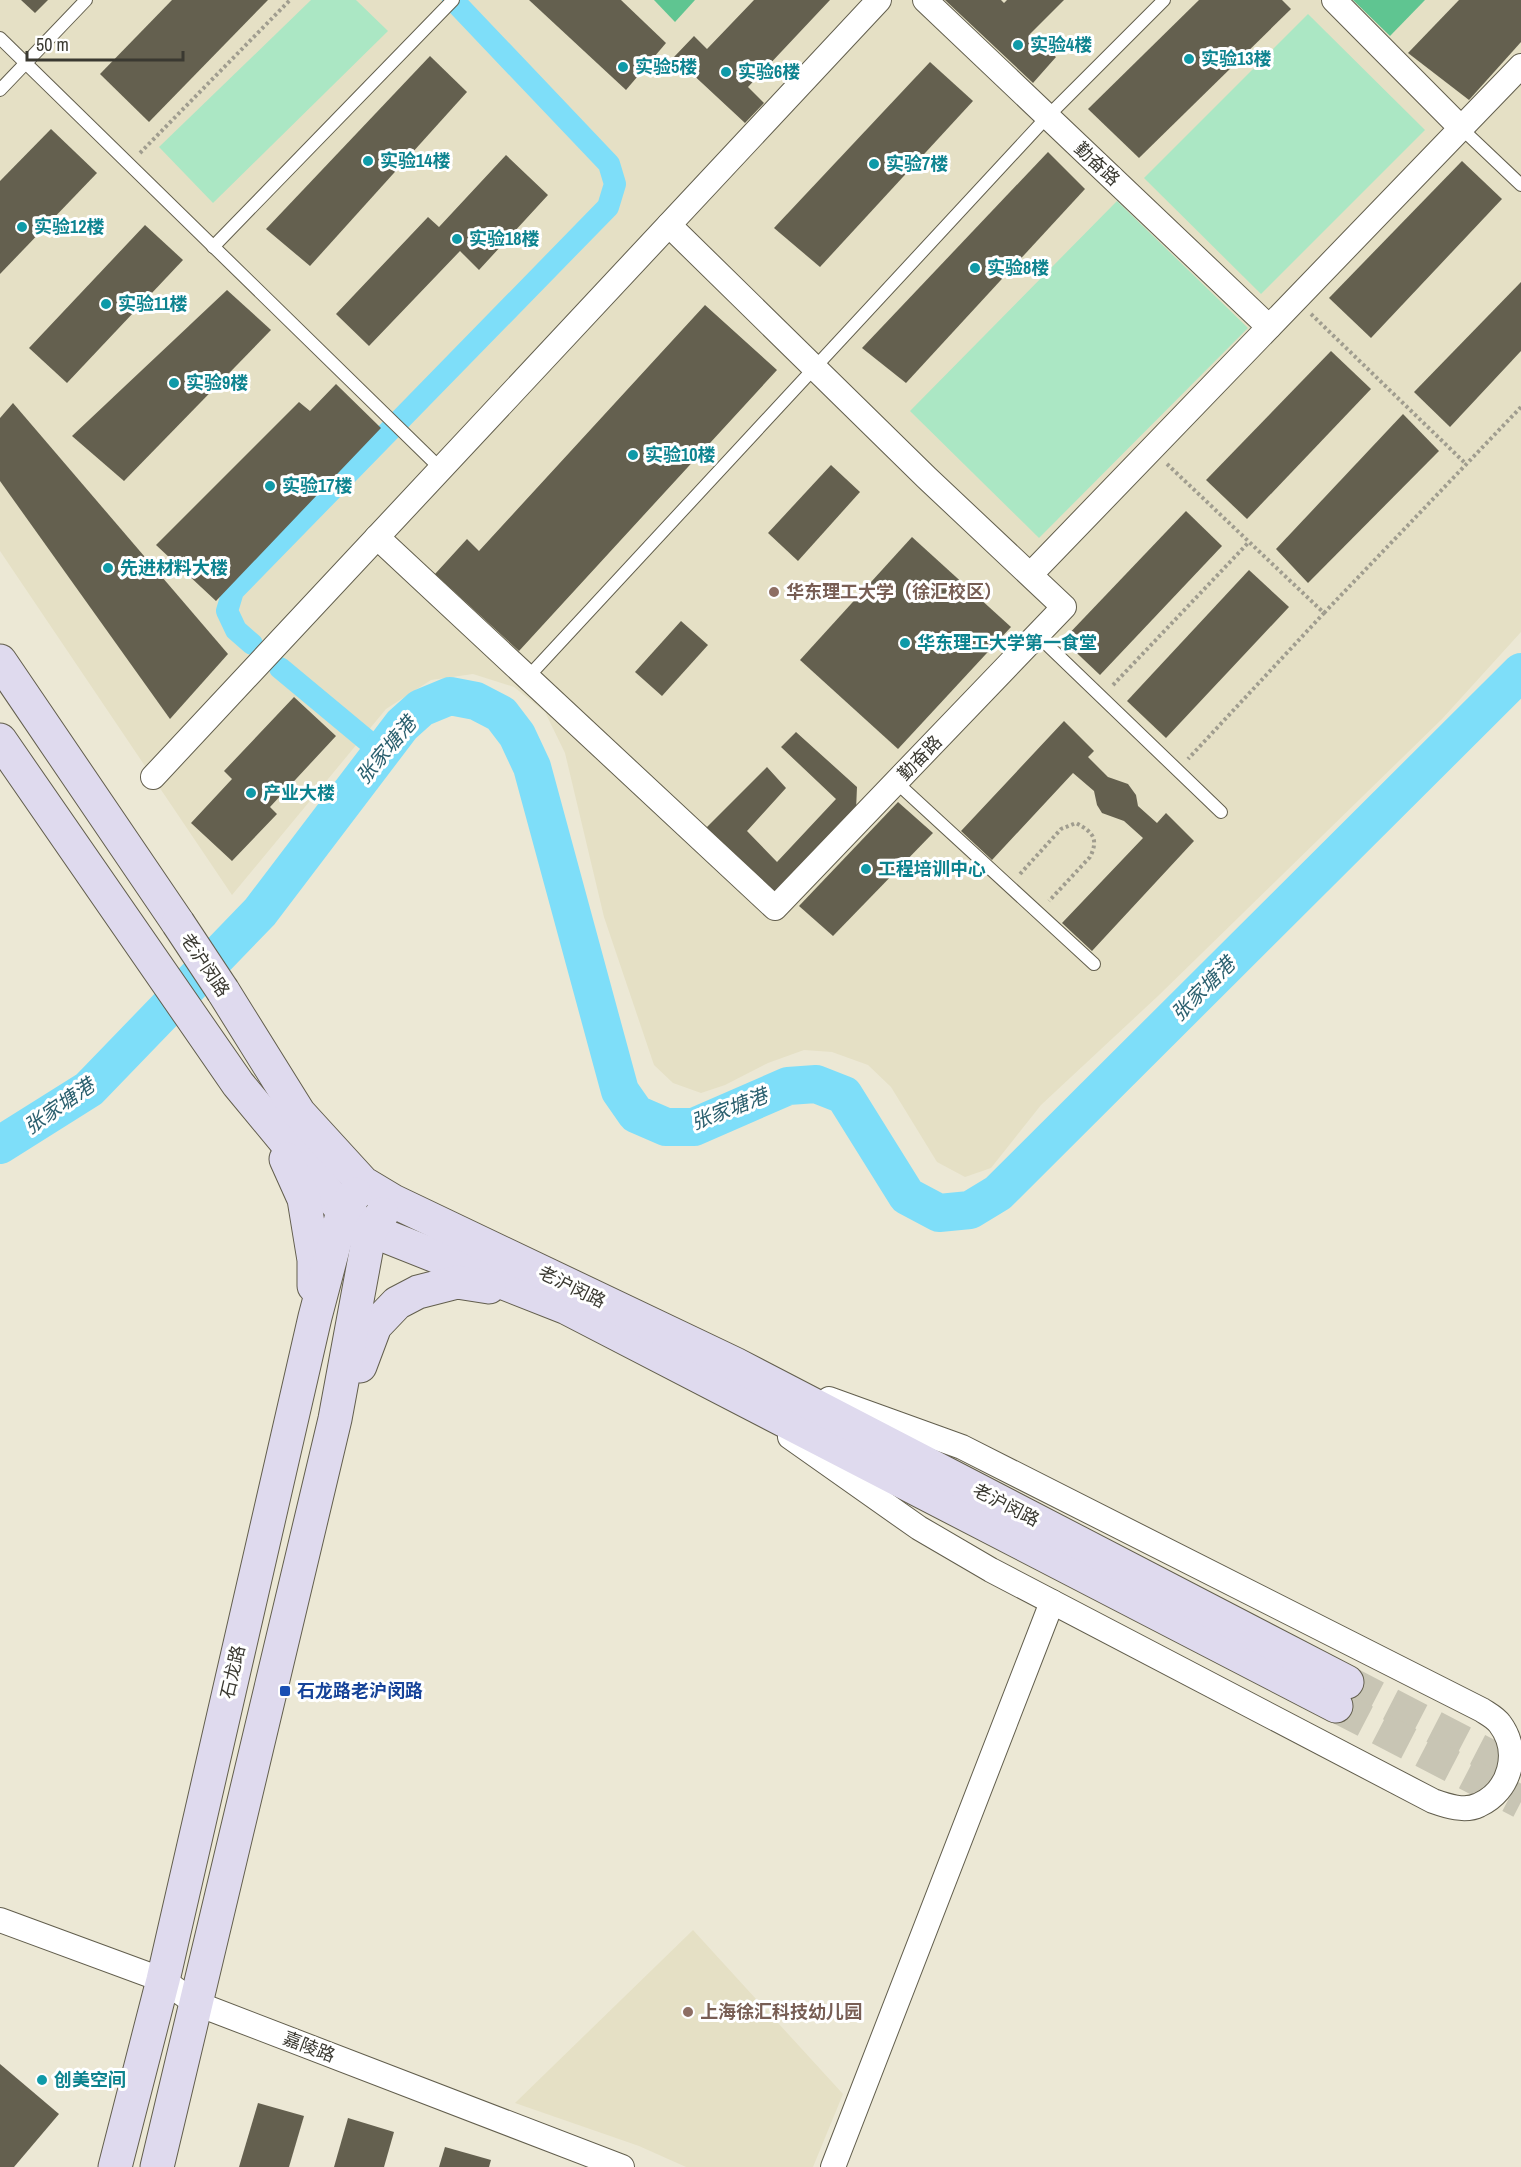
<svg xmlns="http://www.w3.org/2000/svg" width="1521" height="2167" viewBox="0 0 1521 2167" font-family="'Archivo Narrow','Noto Sans SC',sans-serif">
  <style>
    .built { fill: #e5e0c5 }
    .green { fill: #abe7c4 }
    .forest { fill: #5fc591 }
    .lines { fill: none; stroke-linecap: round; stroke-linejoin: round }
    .canal { stroke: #7edef9; stroke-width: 22 }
    .river { stroke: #7edef9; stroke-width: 38 }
    .building { fill: #64604f }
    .secondary-tunnel { stroke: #c8c5b4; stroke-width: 33; stroke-dasharray: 33 16; stroke-linecap: butt }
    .lane-casing { stroke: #625e4d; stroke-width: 14 }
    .street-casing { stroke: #625e4d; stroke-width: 26 }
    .secondary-casing { stroke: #625e4d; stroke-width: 35 }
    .path { stroke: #a09d8f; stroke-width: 4; stroke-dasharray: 3 3; stroke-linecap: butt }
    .lane { stroke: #fff; stroke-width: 12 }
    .street { stroke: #fff; stroke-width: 24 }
    .secondary { stroke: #dfdaee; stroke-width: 33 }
    .secondary-bridge-casing { stroke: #625e4d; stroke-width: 35; stroke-linecap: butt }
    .secondary-bridge { stroke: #dfdaee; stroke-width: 33 }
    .culture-dot { fill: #0f9aa8; stroke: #fff; stroke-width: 2 }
    .education-dot { fill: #8d6e63; stroke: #fff; stroke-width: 2 }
    .transit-dot { fill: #1a4fb4; stroke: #fff; stroke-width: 2 }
    .labels { text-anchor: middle; stroke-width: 6; stroke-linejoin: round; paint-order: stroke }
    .culture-label { font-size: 18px; font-weight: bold; fill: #0d838f; stroke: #fff; text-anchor: start }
    .street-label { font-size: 18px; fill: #3a3931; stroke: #fff }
    .education-label { font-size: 18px; font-weight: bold; fill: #785e54; stroke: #fff; text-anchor: start }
    .transit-label { font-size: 18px; font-weight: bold; fill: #164399; stroke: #fff; text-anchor: start }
    .water-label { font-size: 20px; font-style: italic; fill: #2a5f6e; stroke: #fff }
  </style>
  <rect width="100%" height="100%" fill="#ece8d5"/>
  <!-- built -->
  <g class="built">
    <path d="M0 0H1521V632L1442 719 1158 996 1041 1105 991 1168 965 1177 937 1162 891 1087 868 1065 832 1052 804 1050 768 1063 725 1085 701 1093 673 1083 654 1065 604 917 565 753 545 712 514 687 473 674 431 680 386 709 232 895 0 551Z"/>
    <path d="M693 1930 843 2094 813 2167H686L639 2146 515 2103Z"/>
  </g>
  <!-- green -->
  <g class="green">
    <path d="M311 0H356L388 31 213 203 159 147Z"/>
    <path d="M1308 14 1425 130 1261 294 1144 178Z"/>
    <path d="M1117 201 1248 328 1039 538 910 411Z"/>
  </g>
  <!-- forest -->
  <g class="forest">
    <path d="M654 0H695L675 22Z"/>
    <path d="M1353 0H1425L1390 36Z"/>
  </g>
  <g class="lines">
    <!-- canal -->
    <g class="canal">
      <path d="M252 644 236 630 227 611 233 591 608 207 615 184 609 164 453 0"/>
      <path d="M280 668 381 752"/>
    </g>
    <!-- river -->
    <path class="river" d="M0 1145 89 1089 260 912 402 725 421 708 450 696 476 701 501 714 517 735 532 767 620 1091 636 1114 666 1127H694L788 1086 816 1084 844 1095 907 1196 939 1213 970 1210 998 1193 1521 672"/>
  </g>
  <!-- building -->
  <g class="building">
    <path d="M21 0H48L35 13Z"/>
    <path d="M172 0H268L149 122 100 74Z"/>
    <path d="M529 0H621L666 43 626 90Z"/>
    <path d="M754 0H830L748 87 764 103 745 123 674 57 694 36 707 49Z"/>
    <path d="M945 0H1001L1004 3 1007 0H1064L1030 34 1056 57 1033 83Z"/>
    <path d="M1199 0H1282L1291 9 1139 158 1088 109Z"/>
    <path d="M1459 0H1521V42L1469 100 1408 53Z"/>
    <path d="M430 56 467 92 310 266 266 229Z"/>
    <path d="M930 62 973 101 820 267 774 228Z"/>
    <path d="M51 129 97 173 0 274V181Z"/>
    <path d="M1048 152 1085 189 906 383 862 348Z"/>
    <path d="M506 155 548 195 479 270 460 251 369 346 336 314 428 217 439 227Z"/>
    <path d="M1462 161 1502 199 1371 338 1329 298Z"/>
    <path d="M145 225 183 260 67 383 29 348Z"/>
    <path d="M1521 282V351L1450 427 1414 392Z"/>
    <path d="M227 290 271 330 124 481 72 436Z"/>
    <path d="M705 305 777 370 519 651 435 574 467 539 479 551Z"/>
    <path d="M1331 351 1371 389 1247 519 1206 480Z"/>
    <path d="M336 384 381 428 216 601 156 545 299 402 310 411Z"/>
    <path d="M13 403 228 654 170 719 0 481V418Z"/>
    <path d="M1403 414 1439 451 1308 583 1276 549Z"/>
    <path d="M831 465 860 492 798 561 768 533Z"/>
    <path d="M1186 511 1222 546 1100 675 1063 640Z"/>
    <path d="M912 537 1011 627 898 749 800 660Z"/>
    <path d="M1249 570 1289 607 1166 738 1127 701Z"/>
    <path d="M681 621 708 645 662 696 635 672Z"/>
    <path d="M294 697 336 736 270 807 277 814 232 861 191 823 232 779 224 771Z"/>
    <path d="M1064 721 1094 751 1088 757 1108 777 1128 784 1136 795 1138 806 1157 823 1166 813 1194 841 1092 951 1062 923 1143 838 1124 821 1102 813 1097 805 1094 791 1073 773 992 860 961 831Z"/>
    <path d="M796 732 857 787 856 810 781 891 768 894 703 831 767 767 786 788 747 831 777 862 836 799 781 747Z"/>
    <path d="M898 802 933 833 833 936 799 906Z"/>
    <path d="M0 2064 59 2114 14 2167H0Z"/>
    <path d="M258 2103 304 2116 289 2167H239Z"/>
    <path d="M348 2118 394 2132 384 2167H334Z"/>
    <path d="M445 2147 491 2160 489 2167H439Z"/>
  </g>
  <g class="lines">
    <!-- secondary-tunnel -->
    <g class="secondary-tunnel">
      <path d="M1347 1682 1521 1772"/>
      <path d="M1336 1706 1521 1802"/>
    </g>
    <!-- lane casing -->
    <g class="lane-casing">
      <g id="lane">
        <path d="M0 38 441 469"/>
        <path d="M0 90 86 0"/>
        <path d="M1461 128 1521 185"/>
        <path d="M213 247 453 0"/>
        <path d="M1037 635 1221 812"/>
        <path d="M528 677 1047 117 1164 0"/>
        <path d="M896 782 1094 964"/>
      </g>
    </g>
    <!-- street casing -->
    <g class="street-casing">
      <g id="street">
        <path d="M925 0 1269 327"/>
        <path d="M1334 0 1461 128"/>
        <path d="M377 537 775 908 1064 607 927 478 669 225"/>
        <path d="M1031 574 1521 66"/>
        <path d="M153 777 879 0"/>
        <path d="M790 1437 919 1528 991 1570 1433 1801C1447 1806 1465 1812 1479 1805 1510 1791 1521 1752 1500 1724 1496 1718 1488 1714 1482 1710L962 1447 829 1399"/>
        <path d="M0 1920 163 1980 195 2003 622 2167"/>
        <path d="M833 2167 1052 1602"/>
      </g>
    </g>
    <!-- secondary casing -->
    <g class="secondary-casing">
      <g id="secondary">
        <path d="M0 661 178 923"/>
        <path d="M0 740 238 1084 343 1211 370 1230 567 1308 1336 1706"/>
        <path d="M223 991 299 1113 363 1183 393 1201 735 1364 1347 1682"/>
        <path d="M286 1159 304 1199 314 1260V1286"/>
        <path d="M360 1366 375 1326 397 1303 418 1292 457 1282 489 1287"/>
        <path d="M115 2167 163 1980 315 1317 343 1211 355 1194"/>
        <path d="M157 2167 335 1419 370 1230 382 1214"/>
      </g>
    </g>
    <!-- path -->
    <g class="path">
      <path d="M140 153 290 0"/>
      <path d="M1311 314 1466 464"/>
      <path d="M1167 464 1324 613 1188 759"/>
      <path d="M1324 613 1521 407"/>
      <path d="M1113 685 1249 542"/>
      <path d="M1020 874 1061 829 1076 823C1093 832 1099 839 1090 857L1049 901"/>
    </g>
    <!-- lane -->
    <use href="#lane" class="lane"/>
    <!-- street -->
    <use href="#street" class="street"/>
    <!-- secondary -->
    <use href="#secondary" class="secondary"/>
    <!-- secondary-bridge casing -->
    <g class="secondary-bridge-casing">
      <path id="secondary-bridge" d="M178 923 223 991"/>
    </g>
    <!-- secondary-bridge -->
    <use href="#secondary-bridge" class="secondary-bridge"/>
  </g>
  <!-- markers -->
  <g class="culture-dot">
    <circle cx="1018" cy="45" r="6"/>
    <circle cx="1189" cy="59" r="6"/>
    <circle cx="623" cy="67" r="6"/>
    <circle cx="726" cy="72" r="6"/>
    <circle cx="368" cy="161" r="6"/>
    <circle cx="874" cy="164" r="6"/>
    <circle cx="22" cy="227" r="6"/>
    <circle cx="457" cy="239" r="6"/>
    <circle cx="975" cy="268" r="6"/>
    <circle cx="106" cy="304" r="6"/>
    <circle cx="174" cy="383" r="6"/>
    <circle cx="633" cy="455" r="6"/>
    <circle cx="270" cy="486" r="6"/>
    <circle cx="108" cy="568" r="6"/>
    <circle cx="905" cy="643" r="6"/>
    <circle cx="251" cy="793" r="6"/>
    <circle cx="866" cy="869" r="6"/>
    <circle cx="42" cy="2080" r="6"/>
  </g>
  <g class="education-dot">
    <circle cx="774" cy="592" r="6"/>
    <circle cx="688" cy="2012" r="6"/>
  </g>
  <rect class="transit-dot" x="279" y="1685" width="12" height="12" rx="3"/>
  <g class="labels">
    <!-- culture labels -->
    <g class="culture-label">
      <text x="1030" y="51">实验4楼</text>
      <text x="1201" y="65">实验13楼</text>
      <text x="635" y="73">实验5楼</text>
      <text x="738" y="78">实验6楼</text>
      <text x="380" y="167">实验14楼</text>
      <text x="886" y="170">实验7楼</text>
      <text x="34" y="233">实验12楼</text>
      <text x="469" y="245">实验18楼</text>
      <text x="987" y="274">实验8楼</text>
      <text x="118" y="310">实验11楼</text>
      <text x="186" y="389">实验9楼</text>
      <text x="645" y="461">实验10楼</text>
      <text x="282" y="492">实验17楼</text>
      <text x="120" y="574">先进材料大楼</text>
      <text x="917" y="649">华东理工大学第一食堂</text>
      <text x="263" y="799">产业大楼</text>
      <text x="878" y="875">工程培训中心</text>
      <text x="54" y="2086">创美空间</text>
    </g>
    <!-- street labels -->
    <g class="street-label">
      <text transform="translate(1097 164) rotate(43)" y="6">勤奋路</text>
      <text transform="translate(920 758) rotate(-46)" y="6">勤奋路</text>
      <text transform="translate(205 965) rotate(56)" y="6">老沪闵路</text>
      <text transform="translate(572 1287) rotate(26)" y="6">老沪闵路</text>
      <text transform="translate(1006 1505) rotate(27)" y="6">老沪闵路</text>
      <text transform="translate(233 1672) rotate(-77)" y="6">石龙路</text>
      <text transform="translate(309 2047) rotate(21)" y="6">嘉陵路</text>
    </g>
    <!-- education labels -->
    <g class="education-label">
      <text x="786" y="598">华东理工大学（徐汇校区）</text>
      <text x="700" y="2018">上海徐汇科技幼儿园</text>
    </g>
    <!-- transit labels -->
    <g class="transit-label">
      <text x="297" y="1697">石龙路老沪闵路</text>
    </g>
    <!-- water labels -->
    <g class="water-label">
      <text transform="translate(386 750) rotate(-50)" y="7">张家塘港</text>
      <text transform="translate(1203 989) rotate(-45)" y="7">张家塘港</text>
      <text transform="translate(59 1106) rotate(-35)" y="7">张家塘港</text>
      <text transform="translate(729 1109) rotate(-21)" y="7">张家塘港</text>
    </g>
  </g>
  <!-- scale -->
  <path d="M27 51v9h156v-9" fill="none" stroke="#3a3931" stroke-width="3"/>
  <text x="36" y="51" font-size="18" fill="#3a3931" stroke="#ffffff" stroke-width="4.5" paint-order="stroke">50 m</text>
</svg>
